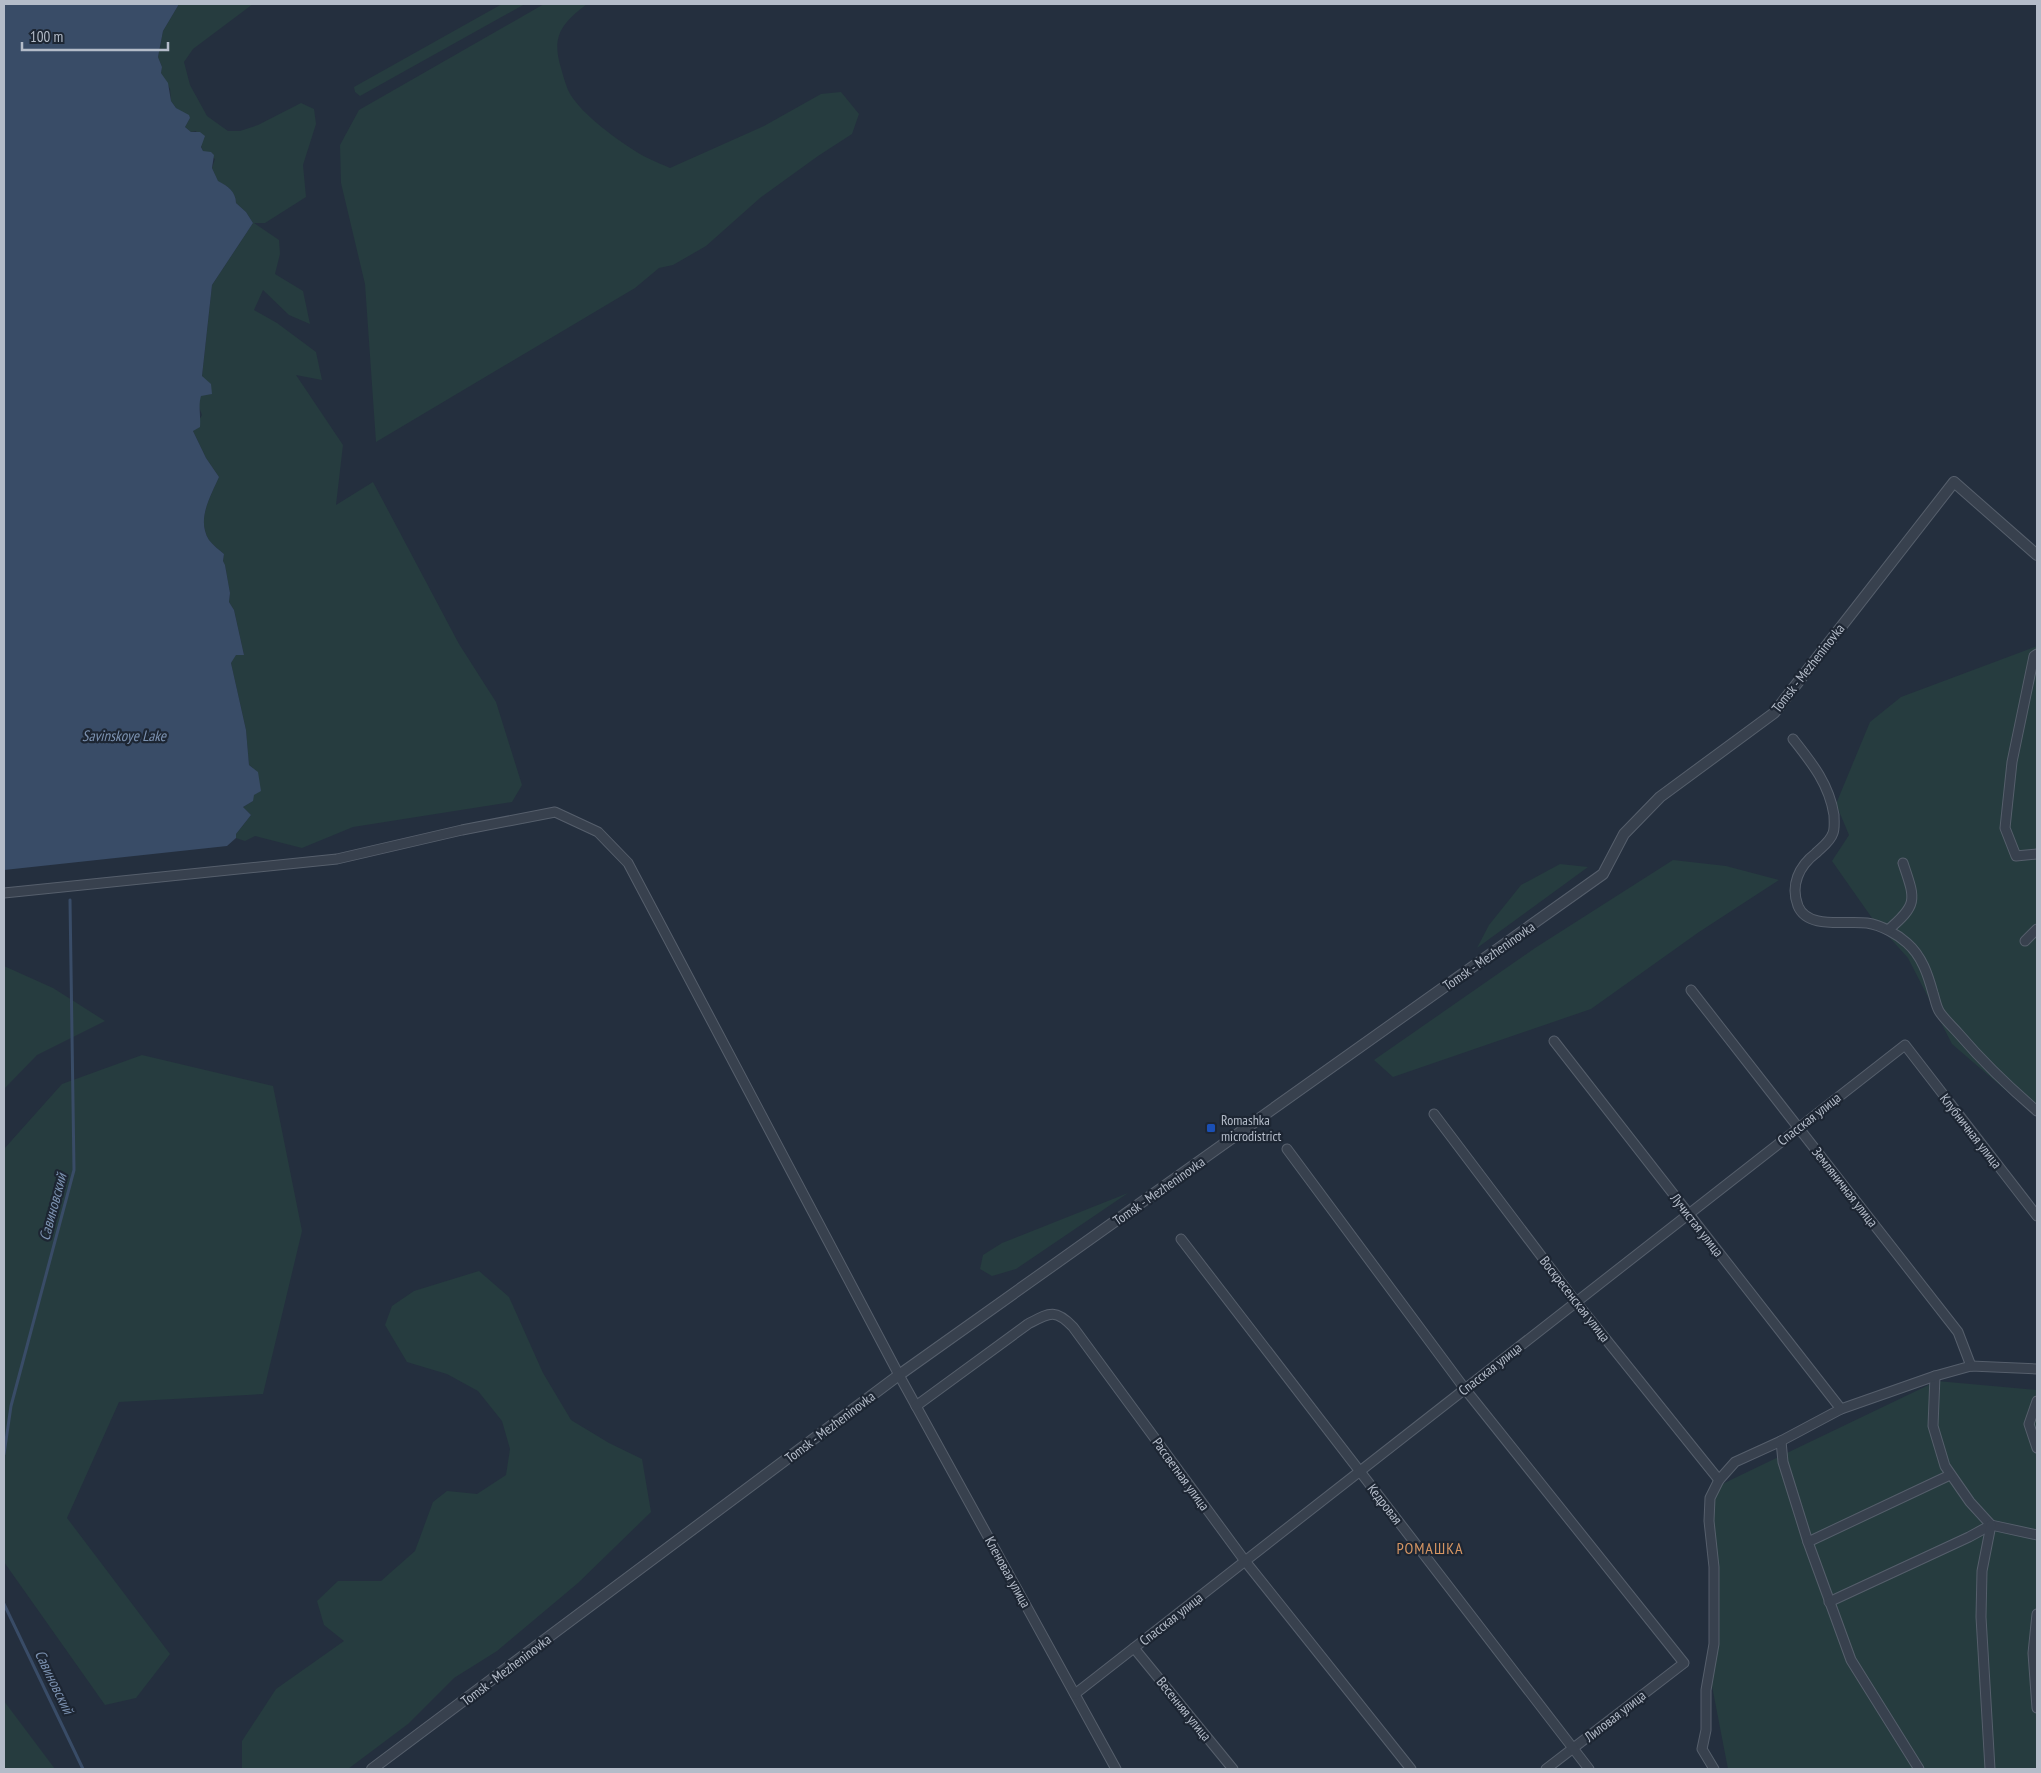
<svg xmlns="http://www.w3.org/2000/svg" width="2041" height="1773" viewBox="0 0 2041 1773" font-family="'PT Sans Narrow',sans-serif">
  <style>
    .green { fill: #263c3f }
    .water { fill: #394c67 }
    .lines { fill: none; stroke-linecap: round; stroke-linejoin: round }
    .stream { stroke: #394c67; stroke-width: 3 }
    .minor-casing { stroke: #565f6c; stroke-width: 11 }
    .tertiary-casing { stroke: #565f6c; stroke-width: 12 }
    .minor { stroke: #38414e; stroke-width: 9 }
    .tertiary { stroke: #38414e; stroke-width: 10 }
    .transit-dot { fill: #1a4fb4; stroke: #1d2633; stroke-width: 2 }
    .labels { text-anchor: middle; stroke-width: 4.5; stroke-linejoin: round; paint-order: stroke }
    .street-label { font-size: 14px; fill: #b4bcc9; stroke: #1d2633 }
    .poi-label { font-size: 14px; fill: #b4bcc9; stroke: #1d2633; text-anchor: start }
    .water-label { font-size: 15px; font-style: italic; fill: #7c92b1; stroke: #1d2633 }
    .quarter-label { font-size: 16px; letter-spacing: 1px; fill: #d59563; stroke: #1d2633 }
  </style>
  <rect width="100%" height="100%" fill="#242f3e"/>
  <!-- green -->
  <g class="green">
    <path d="M179 4H253L193 49 184 62 190 85 207 116 228 131H240L258 125 301 103 314 109 316 124 303 165 306 197 265 223H254L279 240 280 254 275 274 303 291 310 324 289 315 263 290 254 310 277 323 316 352 322 380 296 375 343 445 336 505 373 482 459 644 496 702 522 785 512 802 353 827 302 848 255 836 245 841 236 838V834L251 815 243 807 253 801V768L249 765 246 730 231 663 236 654 244 655 234 610 229 602 230 593 225 565 223 561 224 554C219 550 213 545 209 540 196 519 211 496 219 477L206 458 193 431 202 415 198 404 201 395 211 394 202 376 212 285 253 223 246 212 236 203C236 193 228 185 218 182L212 168 215 159 203 151 196 131 191 132 185 127 190 118 176 108 171 101 170 89 161 73 162 67 158 57 163 31Z"/>
    <path d="M502 4H525L360 96 355 92 354 87Z"/>
    <path d="M544 4H587C562 23 551 36 561 68 563 75 565 83 568 90 577 110 613 137 632 149 643 157 657 162 670 168L764 126 821 94 841 92 859 114 852 134 818 156 760 198 706 246 673 265 659 268 635 288 376 442 365 284 341 183 340 145 359 110Z"/>
    <path d="M2037 646V1117L1952 1044 1908 958 1872 918 1832 861 1849 835 1836 804 1870 722 1901 697Z"/>
    <path d="M1673 860 1726 866 1779 880 1699 932 1591 1009 1393 1077 1374 1060 1535 948Z"/>
    <path d="M1560 864 1588 867 1477 948 1489 925 1521 885Z"/>
    <path d="M4 966 53 988 105 1021 37 1055 4 1089Z"/>
    <path d="M142 1055 273 1086 302 1231 263 1394 119 1402 67 1518 170 1654 136 1698 105 1705 4 1562V1149L62 1084Z"/>
    <path d="M1128 1193 1016 1269 992 1276 980 1269 983 1255 1002 1243Z"/>
    <path d="M479 1271 509 1297 543 1373 571 1420 609 1443 642 1459 651 1512 578 1583 497 1651 454 1678 408 1724 348 1769H242V1741L276 1689 344 1641 324 1625 317 1601 338 1581H381L415 1551 433 1502 447 1491 477 1494 506 1475 510 1449 502 1421 478 1391 447 1374 407 1362 385 1325 392 1306 414 1291Z"/>
    <path d="M1937 1381 2037 1390V1769H1728L1712 1686 1714 1488Z"/>
    <path d="M4 1701 55 1769H4Z"/>
  </g>
  <!-- water -->
  <path class="water" d="M4 4H179L163 31 158 57 162 67 161 73 168 83 171 101 176 108 189 115 190 118 185 127 191 132H200L205 136 201 147 203 151 211 152 214 155 212 168 218 181C228 186 236 192 236 203L246 212 253 223 212 285 202 376 211 384 212 394 201 396C198 406 201 415 200 427L193 431 206 458 219 477C211 496 196 519 209 540 213 545 219 550 224 554L223 561 225 565 230 593 229 602 234 610 244 655H236L231 663 246 730 249 765 258 772 261 791 254 795 253 801 243 807 251 815 236 834V838L227 846 4 870Z"/>
  <g class="lines">
    <!-- stream -->
    <g class="stream">
      <path d="M4 1454 11 1406 74 1170 70 900"/>
      <path d="M4 1604 83 1769"/>
    </g>
    <!-- minor casing -->
    <g class="minor-casing">
      <g id="minor">
        <path d="M2037 654 2034 656 2012 762 2005 828 2016 856 2037 854"/>
        <path d="M1793 739C1812 763 1829 784 1834 815 1834 820 1835 828 1833 833 1830 842 1822 847 1816 853 1799 866 1790 885 1798 906 1808 930 1846 920 1867 923 1881 925 1897 934 1907 943 1922 956 1928 975 1933 993 1935 999 1936 1006 1939 1011 1944 1019 1952 1026 1959 1034 1983 1062 2009 1087 2037 1111"/>
        <path d="M4 893 337 859 462 830 555 812 598 832 628 863 899 1375 1116 1769"/>
        <path d="M1888 930C1919 904 1915 899 1903 863"/>
        <path d="M2025 941 2037 929"/>
        <path d="M1691 990 1958 1332 1971 1366"/>
        <path d="M1554 1041 1841 1409"/>
        <path d="M1434 1114 1576 1302 1719 1480"/>
        <path d="M1287 1149 1465 1389 1684 1663 1546 1769"/>
        <path d="M1181 1239 1589 1769"/>
        <path d="M1935 1376 1933 1426 1945 1466 1970 1502 1991 1525 2037 1535"/>
        <path d="M2037 1401 2029 1424 2037 1448"/>
        <path d="M916 1406 1028 1324C1049 1313 1055 1308 1073 1327L1245 1561 1411 1769"/>
        <path d="M1781 1441 1783 1462 1808 1542 1851 1660 1919 1769"/>
        <path d="M1808 1542 1950 1475"/>
        <path d="M1829 1602 1969 1537 1991 1525"/>
        <path d="M2037 1614 2033 1653 2037 1708"/>
        <path d="M1134 1648 1233 1769"/>
        <path d="M1075 1694 1905 1045 2037 1216"/>
        <path d="M1714 1769 1702 1749 1706 1730V1690L1714 1644V1567L1709 1521 1710 1498 1719 1480 1735 1462 1781 1441 1841 1409 1935 1376 1971 1366 2037 1369"/>
        <path d="M1990 1769 1981 1617 1982 1571 1991 1525"/>
      </g>
    </g>
    <!-- tertiary casing -->
    <g class="tertiary-casing">
      <path id="tertiary" d="M372 1769 899 1375 1603 874 1624 834 1660 797 1774 713 1954 482 2037 555"/>
    </g>
    <!-- minor -->
    <use href="#minor" class="minor"/>
    <!-- tertiary -->
    <use href="#tertiary" class="tertiary"/>
  </g>
  <!-- markers -->
  <rect class="transit-dot" x="1206" y="1123" width="10" height="10" rx="2.5"/>
  <g class="labels">
    <!-- street labels -->
    <g class="street-label">
      <text transform="translate(1808 668) rotate(-52)" y="5">Tomsk - Mezheninovka</text>
      <text transform="translate(1489 956) rotate(-35)" y="5">Tomsk - Mezheninovka</text>
      <text transform="translate(1809 1119) rotate(-38)" y="5">Спасская улица</text>
      <text transform="translate(1971 1131) rotate(52)" y="5">Клубничная улица</text>
      <text transform="translate(1845 1187) rotate(52)" y="5">Земляничная улица</text>
      <text transform="translate(1159 1191) rotate(-35)" y="5">Tomsk - Mezheninovka</text>
      <text transform="translate(1697 1225) rotate(52)" y="5">Лучистая улица</text>
      <text transform="translate(1575 1299) rotate(52)" y="5">Воскресенская улица</text>
      <text transform="translate(1490 1369) rotate(-38)" y="5">Спасская улица</text>
      <text transform="translate(830 1427) rotate(-37)" y="5">Tomsk - Mezheninovka</text>
      <text transform="translate(1181 1474) rotate(54)" y="5">Рассветная улица</text>
      <text transform="translate(1385 1504) rotate(52)" y="5">Кедровая</text>
      <text transform="translate(1008 1572) rotate(61)" y="5">Кленовая улица</text>
      <text transform="translate(1171 1619) rotate(-38)" y="5">Спасская улица</text>
      <text transform="translate(506 1670) rotate(-37)" y="5">Tomsk - Mezheninovka</text>
      <text transform="translate(1184 1709) rotate(51)" y="5">Весенняя улица</text>
      <text transform="translate(1615 1716) rotate(-38)" y="5">Лиловая улица</text>
    </g>
    <!-- poi labels -->
    <g class="poi-label">
      <text x="1221" y="1125">Romashka<tspan x="1221" dy="16">microdistrict</tspan></text>
    </g>
    <!-- water labels -->
    <g class="water-label">
      <text x="124" y="741">Savinskoye Lake</text>
      <text transform="translate(53 1207) rotate(-75)" y="5">Савиновский</text>
      <text transform="translate(54 1682) rotate(64)" y="5">Савиновский</text>
    </g>
    <!-- quarter labels -->
    <g class="quarter-label">
      <text x="1430" y="1554">РОМАШКА</text>
    </g>
  </g>
  <!-- border -->
  <rect width="2041" height="1773" fill="none" stroke="#b4bcc9" stroke-width="10"/>
  <!-- scale -->
  <path d="M22 42v8h146v-8" fill="none" stroke="#b4bcc9" stroke-width="2.5"/>
  <text x="30" y="42" font-size="15" fill="#b4bcc9" stroke="#1d2633" stroke-width="4" paint-order="stroke">100 m</text>
</svg>
